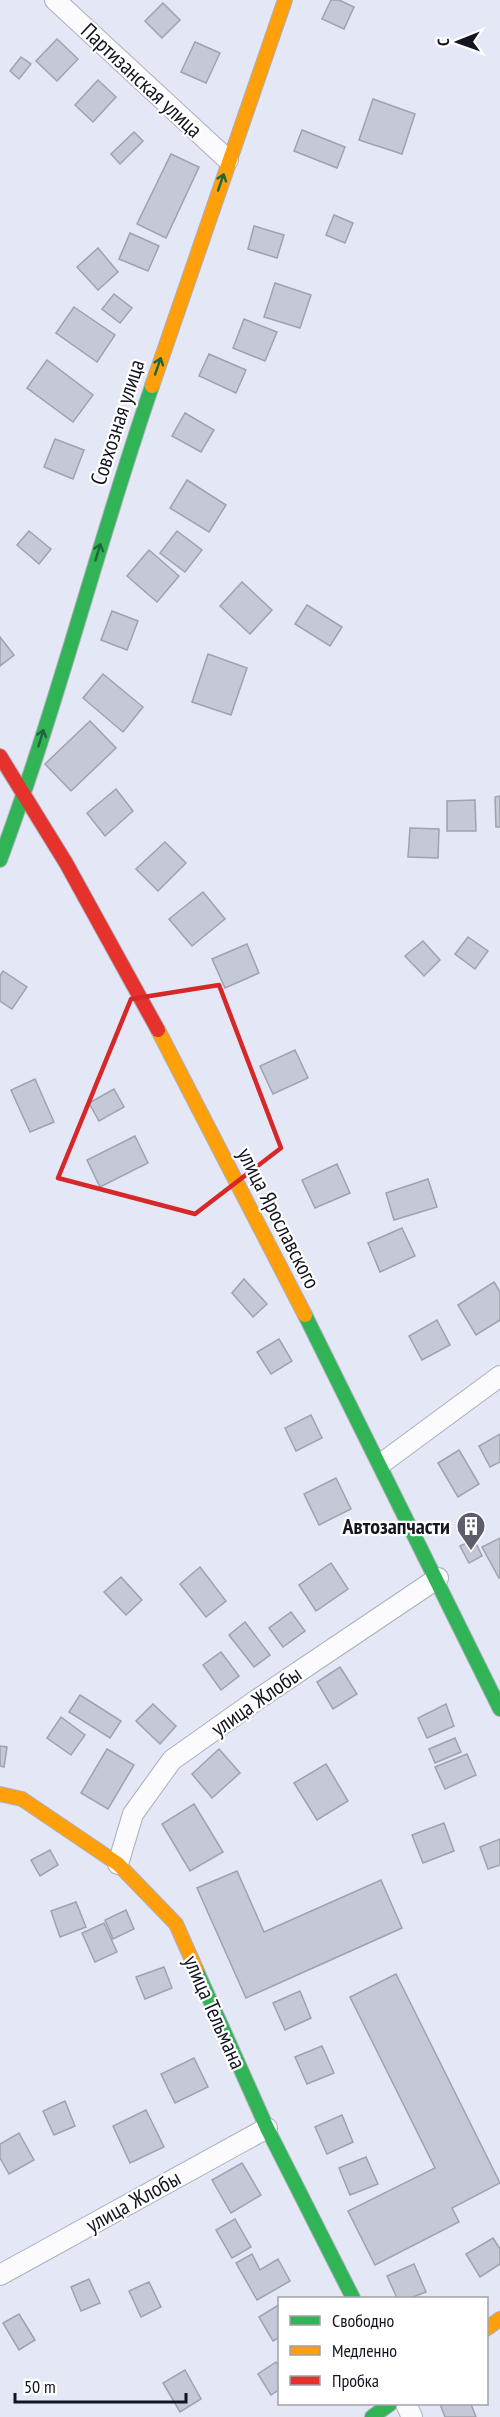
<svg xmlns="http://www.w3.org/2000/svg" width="500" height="2417" viewBox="0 0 500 2417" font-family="'PT Sans Narrow',sans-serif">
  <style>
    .building { fill: #c5c8d6; stroke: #9fa2af; stroke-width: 1.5 }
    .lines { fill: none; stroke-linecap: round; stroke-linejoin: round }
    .street-casing { stroke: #adafbd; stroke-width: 22 }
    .fast-casing { stroke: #adafbd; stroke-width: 16 }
    .slow-casing { stroke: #adafbd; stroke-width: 16 }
    .jam-casing { stroke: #adafbd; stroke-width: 16 }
    .street { stroke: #fbfbfe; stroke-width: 20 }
    .fast { stroke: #30b455; stroke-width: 14 }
    .slow { stroke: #ff9f0a; stroke-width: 14 }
    .jam { stroke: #e5322d; stroke-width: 14 }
    .oneway { stroke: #22643c }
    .marked { fill: none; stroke: #d62828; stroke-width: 4.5; stroke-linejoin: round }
    .labels { text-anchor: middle; stroke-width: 4.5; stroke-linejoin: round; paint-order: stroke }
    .street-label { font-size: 22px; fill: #131522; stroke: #fff }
    .poi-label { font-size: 22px; font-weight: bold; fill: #131522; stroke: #fff; text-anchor: end }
  </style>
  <rect width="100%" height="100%" fill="#e3e7f6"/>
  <!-- building -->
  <g class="building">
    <path d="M331 0H339L354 7 344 29 322 19Z"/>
    <path d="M163 3 180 20 162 38 145 21Z"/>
    <path d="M57 39 78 59 57 81 36 61Z"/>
    <path d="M195 42 220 53 206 83 181 72Z"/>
    <path d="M21 57 31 64 19 79 10 71Z"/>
    <path d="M98 80 116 97 93 122 75 105Z"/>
    <path d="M373 99 415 114 402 154 359 140Z"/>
    <path d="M302 130 345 147 337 168 294 151Z"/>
    <path d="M134 132 143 141 120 164 111 154Z"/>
    <path d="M171 154 199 167 166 238 137 224Z"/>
    <path d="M334 215 353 223 345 243 326 235Z"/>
    <path d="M254 226 284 235 277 258 248 249Z"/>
    <path d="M130 233 159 246 148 271 119 259Z"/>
    <path d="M98 248 118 272 98 290 77 267Z"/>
    <path d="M275 283 311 295 300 328 264 317Z"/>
    <path d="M114 294 132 308 120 323 102 309Z"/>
    <path d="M74 307 115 335 97 362 56 333Z"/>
    <path d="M244 319 277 332 265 361 233 348Z"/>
    <path d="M209 354 246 370 236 393 199 376Z"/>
    <path d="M47 360 93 395 73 422 27 388Z"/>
    <path d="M185 413 214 430 201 452 172 436Z"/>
    <path d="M55 439 84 450 73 479 44 467Z"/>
    <path d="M187 480 226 505 209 532 170 508Z"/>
    <path d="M29 531 51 549 39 564 17 545Z"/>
    <path d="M177 531 202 550 185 572 160 553Z"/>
    <path d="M149 550 179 576 157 602 127 576Z"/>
    <path d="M242 582 272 610 250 634 220 606Z"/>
    <path d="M307 605 342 627 330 646 295 624Z"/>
    <path d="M112 611 138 621 127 650 101 640Z"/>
    <path d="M0 637 14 655 0 666Z"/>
    <path d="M208 654 247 668 231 715 192 702Z"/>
    <path d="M103 674 143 707 123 732 83 698Z"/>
    <path d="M90 721 116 748 71 791 45 764Z"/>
    <path d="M116 789 133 811 105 836 87 813Z"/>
    <path d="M500 796V827H496L495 797Z"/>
    <path d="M475 800 476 831H447V801Z"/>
    <path d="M410 828 439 829 438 858 408 857Z"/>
    <path d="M165 842 186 863 158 891 136 869Z"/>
    <path d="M203 892 225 919 192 946 169 919Z"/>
    <path d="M468 937 488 951 475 969 455 954Z"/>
    <path d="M423 941 440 960 424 976 405 956Z"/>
    <path d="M247 944 259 973 225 988 212 959Z"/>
    <path d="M3 971 27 987 12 1009 0 1001V976Z"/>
    <path d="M295 1050 308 1078 273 1094 260 1066Z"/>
    <path d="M35 1079 54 1122 30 1132 11 1090Z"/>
    <path d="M114 1089 124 1107 99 1121 89 1103Z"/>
    <path d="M135 1136 148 1163 100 1187 87 1160Z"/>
    <path d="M337 1164 350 1193 315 1208 302 1180Z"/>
    <path d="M428 1179 437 1207 394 1220 386 1193Z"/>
    <path d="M402 1228 415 1256 380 1272 368 1243Z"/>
    <path d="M244 1279 267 1304 253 1317 232 1293Z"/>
    <path d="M494 1282 500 1292V1320L476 1335 458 1305Z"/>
    <path d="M437 1320 450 1345 422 1360 409 1336Z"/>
    <path d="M279 1339 292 1361 271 1374 257 1352Z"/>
    <path d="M311 1415 322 1438 296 1451 285 1428Z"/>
    <path d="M500 1434V1462L490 1467 479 1446Z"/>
    <path d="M459 1450 479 1484 458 1497 438 1463Z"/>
    <path d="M336 1478 351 1509 319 1525 304 1494Z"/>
    <path d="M500 1538V1578H499L482 1547Z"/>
    <path d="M474 1539 482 1556 469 1563 460 1546Z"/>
    <path d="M331 1563 348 1589 316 1611 299 1585Z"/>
    <path d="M200 1567 226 1601 206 1617 180 1584Z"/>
    <path d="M121 1577 142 1600 126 1615 104 1592Z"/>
    <path d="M291 1612 305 1631 283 1647 269 1628Z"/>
    <path d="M245 1622 270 1655 254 1667 229 1635Z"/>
    <path d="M221 1652 239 1676 221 1690 203 1665Z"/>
    <path d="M340 1667 357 1694 333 1709 317 1682Z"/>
    <path d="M80 1695 121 1721 110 1738 69 1712Z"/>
    <path d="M153 1704 176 1726 160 1744 136 1721Z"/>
    <path d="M446 1704 454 1726 427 1738 418 1718Z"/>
    <path d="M61 1717 85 1735 71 1755 47 1738Z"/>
    <path d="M455 1738 461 1752 435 1763 429 1749Z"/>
    <path d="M0 1746 7 1747 4 1767 0 1766Z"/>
    <path d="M107 1749 134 1765 108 1809 81 1793Z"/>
    <path d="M219 1749 240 1773 212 1798 192 1774Z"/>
    <path d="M467 1754 476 1775 445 1789 435 1767Z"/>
    <path d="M326 1764 348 1801 317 1820 294 1783Z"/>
    <path d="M194 1804 223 1852 190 1871 162 1824Z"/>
    <path d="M444 1823 454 1851 423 1863 412 1835Z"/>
    <path d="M500 1839V1865L488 1869 480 1847Z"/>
    <path d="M50 1850 58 1865 40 1876 31 1860Z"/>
    <path d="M237 1871 264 1932 381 1880 402 1928 246 1998 197 1888Z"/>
    <path d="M76 1902 86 1927 60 1937 51 1911Z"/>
    <path d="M126 1910 134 1929 113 1939 105 1920Z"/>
    <path d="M104 1923 117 1952 95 1962 82 1933Z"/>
    <path d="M164 1967 172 1988 145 1999 136 1977Z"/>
    <path d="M396 1974 500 2183 452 2208 459 2222 375 2265 348 2211 435 2168 350 1997Z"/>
    <path d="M300 1991 311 2018 285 2030 273 2003Z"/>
    <path d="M322 2046 334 2073 307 2084 295 2057Z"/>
    <path d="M194 2058 208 2087 175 2103 161 2074Z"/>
    <path d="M65 2101 75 2126 54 2135 43 2111Z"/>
    <path d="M146 2110 164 2147 130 2163 113 2126Z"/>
    <path d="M342 2115 353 2142 327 2154 315 2127Z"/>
    <path d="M19 2133 34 2160 9 2174 0 2158V2144Z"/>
    <path d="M366 2157 378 2184 350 2195 339 2168Z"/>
    <path d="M242 2163 261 2195 231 2213 212 2180Z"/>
    <path d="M235 2219 251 2247 232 2258 216 2230Z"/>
    <path d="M493 2238 500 2249V2264L480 2277 466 2254Z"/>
    <path d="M252 2254 260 2270 278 2259 290 2281 257 2300 236 2263Z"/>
    <path d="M414 2264 426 2292 410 2298H397L387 2276Z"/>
    <path d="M89 2279 100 2303 81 2311 71 2287Z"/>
    <path d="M149 2282 161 2307 141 2317 129 2291Z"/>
    <path d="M280 2304V2337L273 2341 259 2317Z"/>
    <path d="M19 2314 35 2340 19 2350 3 2323Z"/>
    <path d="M276 2362 280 2367V2389L271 2395 258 2374Z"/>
    <path d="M185 2370 201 2399 180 2412 163 2383Z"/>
    <path d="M440 2404H471L476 2417H445Z"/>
  </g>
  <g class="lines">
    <!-- street casing -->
    <g class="street-casing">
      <g id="street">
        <path d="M55 0 228 160"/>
        <path d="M382 1463 500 1376"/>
        <path d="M118 1864 133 1814 172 1760 258 1699 438 1578"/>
        <path d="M0 2275 267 2128"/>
        <path d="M406 2404 412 2417"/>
      </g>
    </g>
    <!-- fast casing -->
    <g class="fast-casing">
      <g id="fast">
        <path d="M0 860C58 704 98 543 152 386"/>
        <path d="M305 1315 500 1709"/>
        <path d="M196 1969 267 2128 353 2298"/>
        <path d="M372 2417 390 2404"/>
      </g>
    </g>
    <!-- slow casing -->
    <g class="slow-casing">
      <g id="slow">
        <path d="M152 386 285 0"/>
        <path d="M158 1030 305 1315"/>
        <path d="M0 1794 22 1799 118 1864 176 1924 196 1969"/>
        <path d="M486 2329 500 2319"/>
      </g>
    </g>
    <!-- jam casing -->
    <g class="jam-casing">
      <path id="jam" d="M0 756 66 863 158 1030"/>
    </g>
    <!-- street -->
    <use href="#street" class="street"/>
    <!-- fast -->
    <use href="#fast" class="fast"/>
    <!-- slow -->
    <use href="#slow" class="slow"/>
    <!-- jam -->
    <use href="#jam" class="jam"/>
  </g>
  <!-- one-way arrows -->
  <defs><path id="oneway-shaft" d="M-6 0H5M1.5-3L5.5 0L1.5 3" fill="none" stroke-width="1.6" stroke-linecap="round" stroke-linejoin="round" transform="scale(1.5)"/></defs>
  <g class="oneway">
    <use href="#oneway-shaft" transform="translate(221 182) rotate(-71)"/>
    <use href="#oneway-shaft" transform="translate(158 366) rotate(-71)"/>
    <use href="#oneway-shaft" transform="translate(98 552) rotate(-73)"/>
    <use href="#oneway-shaft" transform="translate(41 738) rotate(-73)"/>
  </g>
  <!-- marked area -->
  <path class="marked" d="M219 985 281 1148 195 1214 58 1178 131 999Z"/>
  <!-- icons -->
  <defs>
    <g id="building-pin" transform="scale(1.5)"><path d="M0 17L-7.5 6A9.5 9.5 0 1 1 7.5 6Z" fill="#5c5e6c" stroke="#fff"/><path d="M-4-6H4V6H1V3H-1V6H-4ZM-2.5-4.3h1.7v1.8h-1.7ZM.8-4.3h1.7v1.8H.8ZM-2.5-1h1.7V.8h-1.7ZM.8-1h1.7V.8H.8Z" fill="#fff"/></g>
  </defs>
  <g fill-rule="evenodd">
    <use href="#building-pin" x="471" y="1526"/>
  </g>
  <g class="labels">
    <!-- street labels -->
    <g class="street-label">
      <text transform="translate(142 80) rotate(43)" y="8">Партизанская улица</text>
      <text transform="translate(117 422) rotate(-72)" y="8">Совхозная улица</text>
      <text transform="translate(279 1218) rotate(63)" y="8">улица Ярославского</text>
      <text transform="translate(256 1701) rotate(-35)" y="8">улица Жлобы</text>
      <text transform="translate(215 2012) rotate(66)" y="8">улица Тельмана</text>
      <text transform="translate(133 2201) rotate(-29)" y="8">улица Жлобы</text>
    </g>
    <!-- poi labels -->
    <g class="poi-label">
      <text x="450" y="1534">Автозапчасти</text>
    </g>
  </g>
  <!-- legend -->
  <rect x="278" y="2297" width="210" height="108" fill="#ffffff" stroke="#a1a1a7" stroke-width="1.5"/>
  <rect x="290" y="2316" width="30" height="9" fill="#30b455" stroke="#a1a1a7" stroke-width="1.5"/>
  <text x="332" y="2327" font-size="18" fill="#131522">Свободно</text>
  <rect x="290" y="2346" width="30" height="9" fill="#ff9f0a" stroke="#a1a1a7" stroke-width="1.5"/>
  <text x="332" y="2357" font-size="18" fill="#131522">Медленно</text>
  <rect x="290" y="2376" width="30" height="9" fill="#e5322d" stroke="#a1a1a7" stroke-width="1.5"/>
  <text x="332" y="2387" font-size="18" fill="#131522">Пробка</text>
  <!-- north arrow -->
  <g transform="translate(458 42) rotate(269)" stroke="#ffffff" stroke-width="4.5" paint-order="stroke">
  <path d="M0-4.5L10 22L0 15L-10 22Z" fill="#131522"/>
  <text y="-9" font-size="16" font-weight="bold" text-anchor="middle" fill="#131522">С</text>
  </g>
  <!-- scale -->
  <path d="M15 2393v9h171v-9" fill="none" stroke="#131522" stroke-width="3"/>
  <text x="24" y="2393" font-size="18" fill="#131522" stroke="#ffffff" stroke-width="4.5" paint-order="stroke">50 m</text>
</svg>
